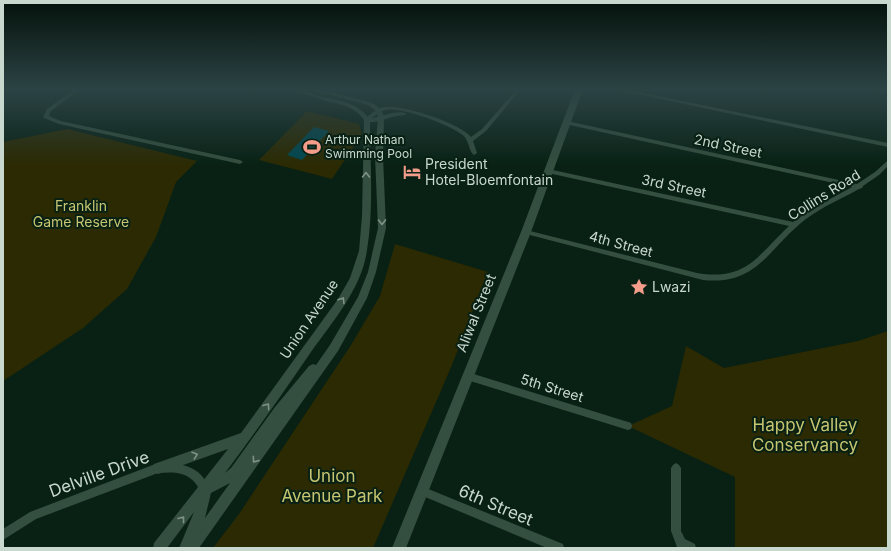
<svg xmlns="http://www.w3.org/2000/svg" width="891" height="551" viewBox="0 0 891 551" font-family="Inter,sans-serif">
  <style>
    .green { fill: #2b2a02 }
    .water { fill: #014850 }
    .lines { fill: none; stroke-linecap: round; stroke-linejoin: round }
    .minor { fill: #344e3f; fill-rule: evenodd }
    .tertiary { fill: #344e3f; fill-rule: evenodd }
    .secondary { fill: #344e3f; fill-rule: evenodd }
    .oneway { stroke: #7e9386 }
    .labels { text-anchor: middle; stroke-width: 4; stroke-linejoin: round; paint-order: stroke }
    .far-poi-label { font-size: 12px; fill: #c9d8ce; stroke: #082114; text-anchor: start }
    .street-label { font-size: 14px; fill: #c9d8ce; stroke: #082114 }
    .poi-label { font-size: 14px; fill: #c9d8ce; stroke: #082114; text-anchor: start }
    .park-label { font-size: 14px; fill: #c7c570; stroke: #082114 }
    .near-park-label { font-size: 17px; fill: #c7c570; stroke: #082114 }
    .near-street-label { font-size: 17px; fill: #c9d8ce; stroke: #082114 }
  </style>
  <rect width="100%" height="100%" fill="#082114"/>
  <!-- green -->
  <g class="green">
    <path d="M307 111 359 124 362 134 332 179 259 160Z"/>
    <path d="M67 129 197 161 176 182 156 237 127 289 83 328 3 381V142Z"/>
    <path d="M395 244 488 272 452 365 373 548H213L239 514 351 345 380 296Z"/>
    <path d="M888 331V548H735V477L628 426 672 406 686 346 724 368 858 341Z"/>
  </g>
  <!-- water -->
  <path class="water" d="M314 127 329 131 302 160 287 155Z"/>
  <g class="lines">
    <!-- minor -->
    <g class="minor">
      <path d="M75 89H80L51 111 49 116 61 121 240 160 243 162 240 164 59 124 44 118 43 117 47 109Z"/>
      <path d="M293 89H299L328 99 323 100 293 90Z"/>
      <path d="M305 89H313L334 94 332 95 305 90Z"/>
      <path d="M517 89H521L486 131 473 141 477 153 474 155C469 152 469 141 464 136 453 126 401 106 386 110 381 111 376 115 372 118 383 117 397 109 407 114 403 116 401 115 397 116 387 117 374 126 364 120 370 114 377 108 385 107 402 104 460 123 471 137L482 129Z"/>
      <path d="M616 89H624L888 143V147L618 90Z"/>
      <path d="M870 89 888 91V93L870 90Z"/>
      <path d="M567 121 857 184 875 172 886 162 888 161V166L879 175 863 186 862 188 859 189C841 199 822 207 806 219 769 247 758 286 703 280L526 234 523 232 526 230 697 273C747 281 757 256 789 226L548 173 546 172V170L548 169 793 222 815 207 852 187 565 124V122Z"/>
      <path d="M467 372 628 422 631 423 632 426 631 429 628 430 467 380 464 379 463 376 464 373Z"/>
      <path d="M158 463C181 463 200 465 210 489L208 492 205 494C200 492 199 488 196 484 186 471 173 472 158 473L36 519 3 540V529L30 512Z"/>
      <path d="M676 463 679 465 681 468V531L685 539 695 544 696 548H680L677 547 671 531V468L673 465Z"/>
      <path d="M421 486 563 544 564 548H547L418 494 416 491 418 488Z"/>
    </g>
    <!-- tertiary -->
    <path class="tertiary" d="M332 92 372 103 381 109 384 117 383 156 386 228 376 272 367 298 338 351 199 548H179L194 512 167 548H153L154 543 228 449 158 474 154 472 152 468 154 464 241 433 338 299 350 278 359 251 362 216 364 120C355 106 338 104 323 100V98L325 97C343 101 360 104 370 120 370 163 374 208 367 250 362 288 333 321 311 352 283 393 255 433 225 473L231 468 275 407 309 366 313 364 316 365 330 345 358 297 368 272 378 228 375 156 378 117 376 111 368 105 330 95V93ZM230 483 205 518 211 493Z"/>
    <!-- secondary -->
    <path class="secondary" d="M575 89H583L531 232 406 548H392L521 232Z"/>
  </g>
  <!-- one-way arrows -->
  <defs><path id="oneway-chevron" d="M-2-3.5L2.5 0L-2 3.5" fill="none" stroke-width="1.6" stroke-linecap="round" stroke-linejoin="round"/></defs>
  <g class="oneway">
    <use href="#oneway-chevron" transform="translate(366 175) rotate(-90)"/>
    <use href="#oneway-chevron" transform="translate(382 222) rotate(89)"/>
    <use href="#oneway-chevron" transform="translate(342 300) rotate(-58)"/>
    <use href="#oneway-chevron" transform="translate(267 406) rotate(-54)"/>
    <use href="#oneway-chevron" transform="translate(195 455) rotate(-19)"/>
    <use href="#oneway-chevron" transform="translate(255 460) rotate(126)"/>
    <use href="#oneway-chevron" transform="translate(182 519) rotate(-52)"/>
  </g>
  <!-- sky -->
  <linearGradient id="sky" x2="0" y2="1"><stop stop-color="#04120b"/><stop offset="0.54" stop-color="#2c4345"/><stop offset="1" stop-color="#2c4345" stop-opacity="0"/></linearGradient>
  <rect width="891" height="166" fill="url(#sky)"/>
  <!-- icons -->
  <defs>
    <g id="stadium-bare" transform="scale(1.38)"><path d="M0-5a6.5 5 0 1 0 0 10a6.5 5 0 1 0 0-10ZM-3.5-1.8h7v3.6h-7Z" fill="#f49d8b" stroke="#082114" stroke-width="2.5" paint-order="stroke"/></g>
    <g id="hotel-bare" transform="scale(1.38)"><path d="M-6-4.5h1.5V1H6V5H4.5V3h-9V5H-6ZM-4 0a1.8 1.8 0 1 1 3.6 0ZM.5 0V-2.5h3Q6-2.5 6 0Z" fill="#f49d8b" stroke="#082114" stroke-width="2.5" paint-order="stroke"/></g>
    <g id="sight-bare" transform="scale(1.38)"><path d="M0-6L1.8-2.2L6-1.7L2.9 1.2L3.7 5.4L0 3.3L-3.7 5.4L-2.9 1.2L-6-1.7L-1.8-2.2Z" fill="#f49d8b" stroke="#082114" stroke-width="2.5" paint-order="stroke"/></g>
  </defs>
  <g fill-rule="evenodd">
    <use href="#stadium-bare" x="312" y="147"/>
    <use href="#hotel-bare" x="412" y="172"/>
    <use href="#sight-bare" x="639" y="287"/>
  </g>
  <g class="labels">
    <!-- far-poi labels -->
    <g class="far-poi-label">
      <text x="325" y="144">Arthur Nathan<tspan x="325" dy="14">Swimming Pool</tspan></text>
    </g>
    <!-- street labels -->
    <g class="street-label">
      <text transform="translate(728 146) rotate(12)" y="5">2nd Street</text>
      <text transform="translate(674 186) rotate(12)" y="5">3rd Street</text>
      <text transform="translate(824 195) rotate(-32)" y="5">Collins Road</text>
      <text transform="translate(621 244) rotate(15)" y="5">4th Street</text>
      <text transform="translate(476 313) rotate(-68)" y="5">Aliwal Street</text>
      <text transform="translate(309 319) rotate(-56)" y="5">Union Avenue</text>
      <text transform="translate(552 388) rotate(17)" y="5">5th Street</text>
    </g>
    <!-- poi labels -->
    <g class="poi-label">
      <text x="425" y="169">President<tspan x="425" dy="16">Hotel-Bloemfontain</tspan></text>
      <text x="652" y="292">Lwazi</text>
    </g>
    <!-- park labels -->
    <g class="park-label">
      <text x="81" y="211">Franklin<tspan x="81" dy="16">Game Reserve</tspan></text>
    </g>
    <!-- near-park labels -->
    <g class="near-park-label">
      <text x="805" y="431">Happy Valley<tspan x="805" dy="20">Conservancy</tspan></text>
      <text x="332" y="482">Union<tspan x="332" dy="20">Avenue Park</tspan></text>
    </g>
    <!-- near-street labels -->
    <g class="near-street-label">
      <text transform="translate(99 474) rotate(-20)" y="6">Delville Drive</text>
      <text transform="translate(496 505) rotate(23)" y="6">6th Street</text>
    </g>
  </g>
  <!-- border -->
  <rect width="891" height="551" fill="none" stroke="#c9d8ce" stroke-width="8"/>
</svg>
